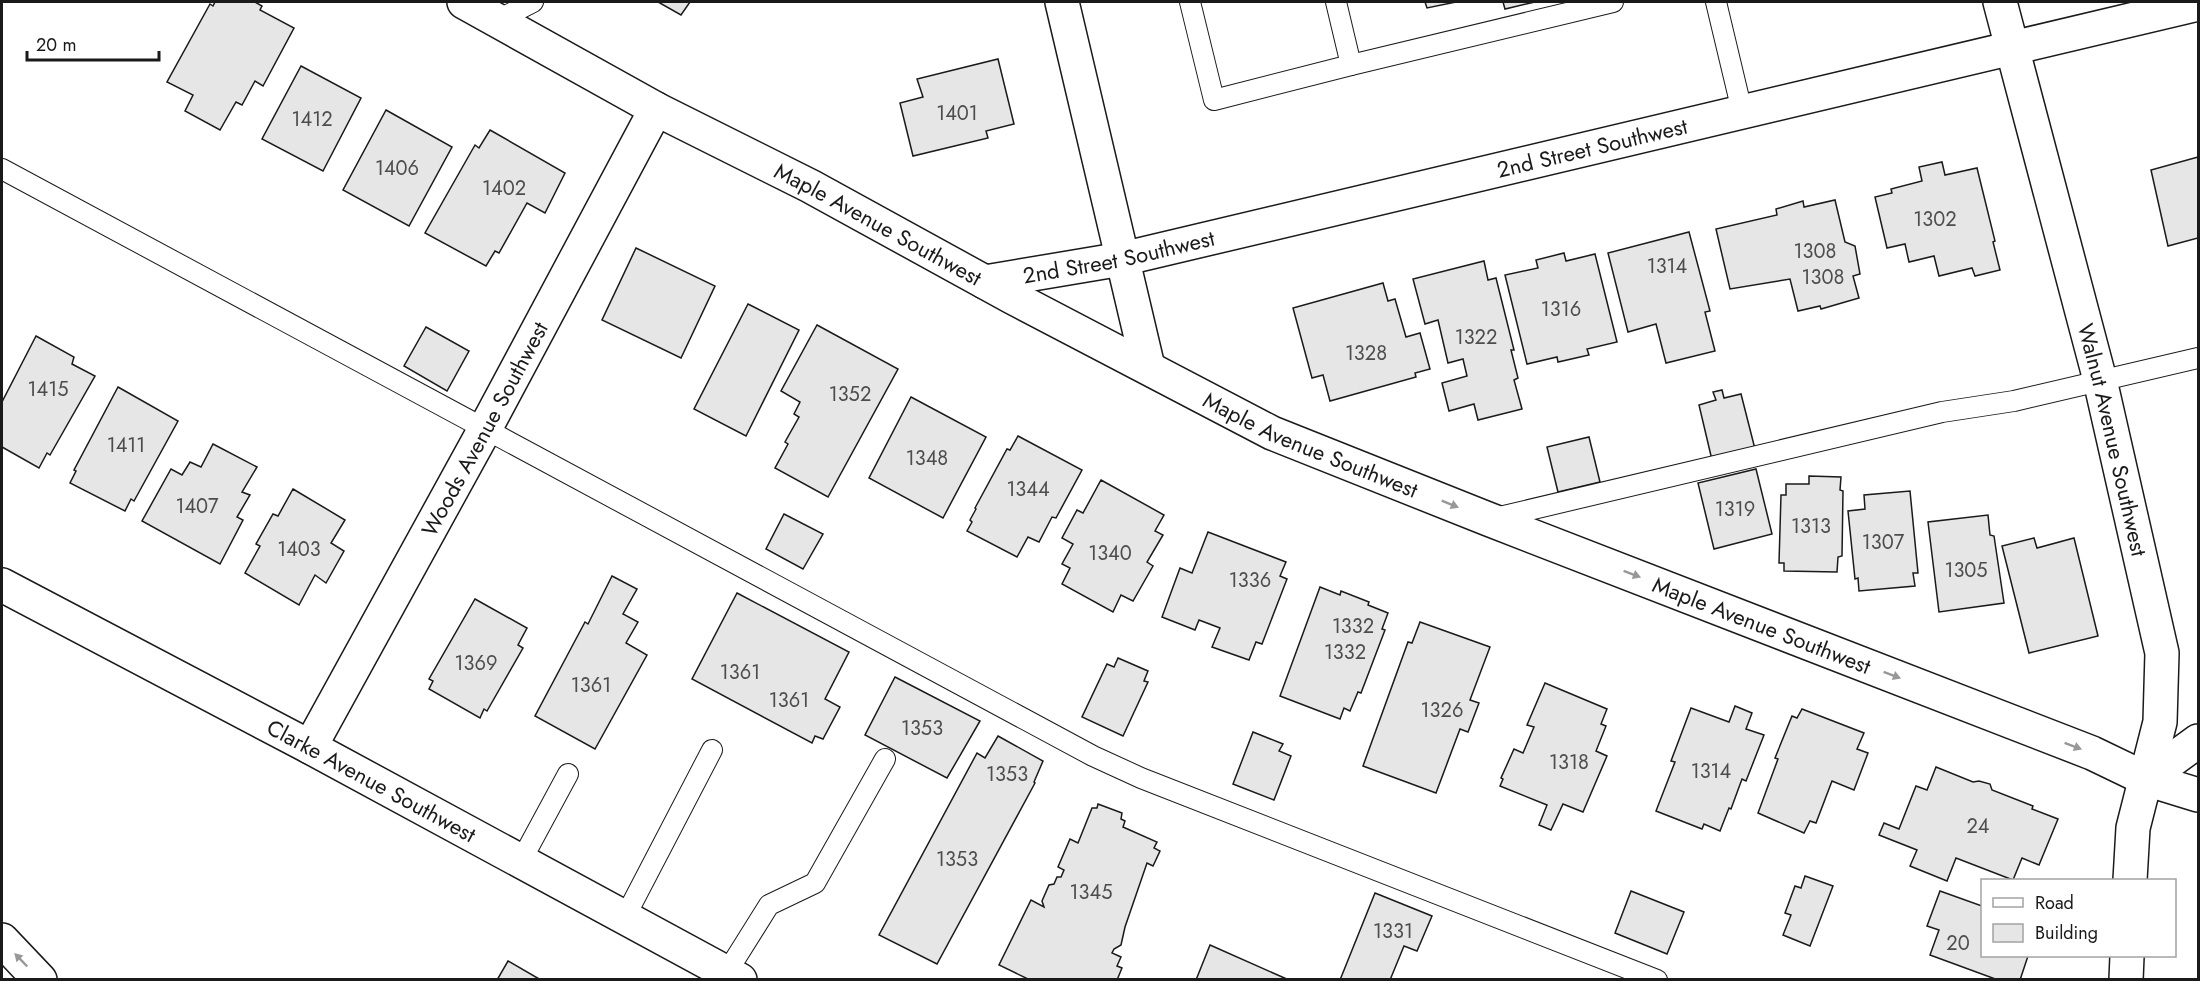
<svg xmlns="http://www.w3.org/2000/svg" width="2200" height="981" viewBox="0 0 2200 981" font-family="Jost,sans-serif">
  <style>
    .building { fill: #e6e6e6; stroke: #1a1a1a; stroke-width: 1.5 }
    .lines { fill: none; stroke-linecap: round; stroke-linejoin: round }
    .lane-casing { stroke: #1a1a1a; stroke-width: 22 }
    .street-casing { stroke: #1a1a1a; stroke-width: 36 }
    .secondary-casing { stroke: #1a1a1a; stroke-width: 36 }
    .highway-casing { stroke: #1a1a1a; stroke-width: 36 }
    .lane { stroke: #fff; stroke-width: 20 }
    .street { stroke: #fff; stroke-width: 33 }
    .secondary { stroke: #fff; stroke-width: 33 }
    .highway { stroke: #fff; stroke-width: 33 }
    .oneway { fill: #989898 }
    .labels { text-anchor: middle; stroke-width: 4.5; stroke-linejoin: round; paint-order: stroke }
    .number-label { font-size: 20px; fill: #4d4d4d }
    .street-label { font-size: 22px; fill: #1a1a1a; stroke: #fff }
  </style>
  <rect width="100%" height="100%" fill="#fff"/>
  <!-- building -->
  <g class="building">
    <path d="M215 2H255L262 6 260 10 294 28 263 86 255 81 242 105 236 102 220 130 185 111 193 95 167 82 210 4 213 6Z"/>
    <path d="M658 2H690L681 15Z"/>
    <path d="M1425 2H1456L1427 8Z"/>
    <path d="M1503 2H1535L1505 9Z"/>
    <path d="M998 59 1014 124 986 131 988 138 913 156 900 103 923 97 917 79Z"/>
    <path d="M301 66 361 98 323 171 262 139Z"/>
    <path d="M386 110 452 147 409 226 343 190Z"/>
    <path d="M490 130 565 173 545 213 527 203 499 253 495 251 486 266 425 233 475 145 479 148Z"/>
    <path d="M2198 157V238L2168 246 2151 170Z"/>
    <path d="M1942 162 1945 175 1977 168 1995 241 1993 242 2000 270 1975 276 1972 268 1939 276 1934 256 1909 262 1905 244 1887 248 1875 197 1892 193 1891 189 1922 181 1919 167Z"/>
    <path d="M1835 200 1845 242 1855 246 1860 274 1853 276 1859 298 1821 309 1820 306 1798 311 1790 279 1730 289 1716 229 1777 215 1776 209 1803 201 1804 207Z"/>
    <path d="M1689 232 1710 311 1705 312 1715 351 1666 363 1656 324 1628 332 1608 253Z"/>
    <path d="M636 248 715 286 681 358 602 320Z"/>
    <path d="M1564 253 1566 261 1595 254 1617 342 1587 349 1589 355 1558 362 1557 357 1527 364 1505 275 1538 268 1536 260Z"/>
    <path d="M1484 261 1488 280 1496 278 1514 350H1511L1518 378 1514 380 1522 409 1478 420 1474 404 1449 411 1442 383 1467 376 1463 359 1448 363 1438 320 1425 324 1413 279Z"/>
    <path d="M1383 283 1388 301 1395 299 1406 337 1420 333 1430 369 1415 373 1416 377 1330 401 1323 375 1312 378 1293 308Z"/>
    <path d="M748 304 799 330 746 436 694 409Z"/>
    <path d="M817 325 898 369 828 497 775 468 788 444 785 442 799 417 794 414 800 402 781 391Z"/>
    <path d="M426 327 469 351 447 391 404 366Z"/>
    <path d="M36 336 74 357 72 364 95 376 50 455 47 453 39 468 2 447V402Z"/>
    <path d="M118 387 178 421 134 501 131 499 125 511 70 483 76 471 74 470Z"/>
    <path d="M1722 390 1724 398 1741 394 1755 449 1712 460 1699 405 1716 400 1713 392Z"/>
    <path d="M911 397 986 437 943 518 869 478Z"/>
    <path d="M1018 436 1082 470 1056 518 1052 517 1039 542 1028 537 1017 557 967 531 972 522 970 520 976 509 975 508 1007 449 1010 450Z"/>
    <path d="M1589 437 1600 482 1558 492 1547 447Z"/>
    <path d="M213 444 257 467 242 492 250 495 237 517 243 520 220 564 142 521 171 469 182 475 190 462 201 467Z"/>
    <path d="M1756 469 1772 534 1714 549 1698 483Z"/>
    <path d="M1809 476 1841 477 1840 490 1843 491 1842 556 1838 557 1837 572 1784 571V563H1779L1781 495H1786V484H1809Z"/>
    <path d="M1101 480 1164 515 1155 531 1163 535 1147 562 1153 566 1133 601 1121 595 1113 612 1062 584 1070 568 1062 564 1073 544 1062 538 1077 510 1083 513Z"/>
    <path d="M293 489 345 520 331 543 344 551 326 583 315 575 299 605 245 573 260 546 256 544 273 514 278 516Z"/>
    <path d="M1910 491 1918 573H1913L1915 586 1859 591 1858 578 1855 579 1848 511 1865 509 1864 495Z"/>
    <path d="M784 514 823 534 803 569 766 549Z"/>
    <path d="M1988 515 1990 535 1994 536 2004 603 1939 612 1928 522Z"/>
    <path d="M1208 532 1286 562 1280 576 1287 579 1262 644 1256 642 1249 660 1212 647 1220 628 1199 620 1195 630 1162 617 1180 568 1192 573Z"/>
    <path d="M2034 538 2037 548 2074 538 2098 636 2029 653 2002 546Z"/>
    <path d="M612 576 637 589 623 614 638 622 626 643 647 655 595 749 535 716 585 622 588 624Z"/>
    <path d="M1320 587 1340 595 1341 591 1369 602 1368 605 1388 613 1382 629 1385 630 1361 693 1358 692 1350 711 1344 708 1340 719 1280 696Z"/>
    <path d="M737 593 849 652 825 699 840 707 823 739 815 736 812 743 692 679Z"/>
    <path d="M475 599 527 628 518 645 523 648 487 711 484 709 480 718 429 689 433 681 429 679Z"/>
    <path d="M1420 622 1490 647 1470 700 1479 703 1468 732 1460 729 1436 793 1363 766 1408 642 1412 643Z"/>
    <path d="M1118 658 1148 671 1144 681 1148 682 1123 736 1082 717 1107 664 1114 667Z"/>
    <path d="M895 677 980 721 947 778 865 735Z"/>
    <path d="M1545 683 1607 709 1601 724 1606 726 1596 751 1607 756 1583 812 1563 804 1551 830 1539 825 1547 805 1500 786 1503 779 1501 778 1514 749 1523 753 1534 727 1527 725Z"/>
    <path d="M1735 706 1752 713 1746 729 1764 735 1746 781 1742 779 1731 809 1729 808 1720 831 1704 824 1702 829 1656 811 1675 762 1671 761 1691 708 1729 722Z"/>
    <path d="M1802 709 1864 733 1857 749 1868 753 1854 790 1832 781 1816 823 1810 821 1804 833 1758 813 1778 759 1775 758 1792 716 1797 718Z"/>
    <path d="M1253 732 1283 744 1279 751 1291 756 1274 800 1233 784Z"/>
    <path d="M998 736 1043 761 1034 782 1035 783 937 964 879 935 977 753 985 758Z"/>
    <path d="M1936 767 1973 782 1979 781 1990 784 1992 790 2033 806 2032 809 2058 819 2039 865 2022 858 2013 880 1956 858 1947 881 1910 866 1917 850 1879 835 1884 823 1899 829 1916 786 1927 790Z"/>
    <path d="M1098 804 1122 813 1121 819 1125 821 1123 827 1157 842 1154 848 1160 851 1153 866 1147 863 1125 927 1121 945 1114 949 1112 953 1121 957 1117 966 1122 968 1117 980H1030L999 965 1031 900 1044 907 1042 901 1049 885 1054 884 1057 877H1061L1064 870 1058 867 1070 839 1078 843 1092 808H1097Z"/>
    <path d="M1805 876 1833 886 1810 946 1783 935 1791 915 1785 913 1795 886 1801 888Z"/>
    <path d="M1631 891 1684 912 1667 954 1615 933Z"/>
    <path d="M1940 891 1982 906V956H2028L2020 980H1998L1930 955 1939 930 1927 926Z"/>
    <path d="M1375 893 1432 916 1417 951 1404 946 1390 980H1340Z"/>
    <path d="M1210 945 1289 980H1196Z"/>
    <path d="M508 961 541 980H497Z"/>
  </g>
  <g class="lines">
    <!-- lane casing -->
    <g class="lane-casing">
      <g id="lane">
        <path d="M1190 2 1214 100 1351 65"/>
        <path d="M1336 2 1351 65 1613 2"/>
        <path d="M1716 2 1742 111"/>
        <path d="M498 20 533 2"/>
        <path d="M2 169 1093 756 1141 778 1657 980"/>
        <path d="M1491 519 1942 412 2014 401 2198 358"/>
        <path d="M521 861 568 774"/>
        <path d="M625 917 712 750"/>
        <path d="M727 972 769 905 815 883 885 759"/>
      </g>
    </g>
    <!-- street casing -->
    <g class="street-casing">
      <g id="street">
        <path id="s1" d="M464 2 656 109 810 186 1012 297 1272 433 1488 519 2092 753 2146 779 2198 795"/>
        <path d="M1062 2 1148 367"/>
        <path id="s2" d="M985 282 1122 259 2198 4"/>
        <path id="s3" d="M2 585 310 747 740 980"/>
        <path id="s4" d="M310 747 485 429 656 109"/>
        <path d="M2146 779 2198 741"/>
      </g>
    </g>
    <!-- secondary casing -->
    <g class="secondary-casing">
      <g id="secondary">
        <path id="s5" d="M2000 2 2100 380 2162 653 2160 722 2133 828 2130 880"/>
        <path d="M2126 980 2127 956"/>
      </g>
    </g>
    <!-- highway casing -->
    <g class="highway-casing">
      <path id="highway" d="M2 940 40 980"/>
    </g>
    <!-- lane -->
    <use href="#lane" class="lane"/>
    <!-- street -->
    <use href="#street" class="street"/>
    <!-- secondary -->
    <use href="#secondary" class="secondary"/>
    <!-- highway -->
    <use href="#highway" class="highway"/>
  </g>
  <!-- one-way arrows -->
  <defs><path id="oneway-solid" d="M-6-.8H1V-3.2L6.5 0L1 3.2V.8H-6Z" transform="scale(1.5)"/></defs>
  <g class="oneway">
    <use href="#oneway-solid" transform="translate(1450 504) rotate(22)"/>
    <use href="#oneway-solid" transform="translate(1632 574) rotate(21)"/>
    <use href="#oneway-solid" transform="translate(1892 675) rotate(21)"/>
    <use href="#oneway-solid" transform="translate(2073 746) rotate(21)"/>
    <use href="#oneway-solid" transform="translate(21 960) rotate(-134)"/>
  </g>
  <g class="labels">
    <!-- number labels -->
    <g class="number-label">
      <text x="957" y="120">1401</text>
      <text x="312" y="126">1412</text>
      <text x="397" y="175">1406</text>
      <text x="504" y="195">1402</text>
      <text x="1935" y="226">1302</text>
      <text x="1815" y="258">1308</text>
      <text x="1667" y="273">1314</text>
      <text x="1823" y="284">1308</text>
      <text x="1561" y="316">1316</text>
      <text x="1476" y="344">1322</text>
      <text x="1366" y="360">1328</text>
      <text x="48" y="396">1415</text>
      <text x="850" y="401">1352</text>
      <text x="126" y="452">1411</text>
      <text x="927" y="465">1348</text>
      <text x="1028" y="496">1344</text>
      <text x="197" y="513">1407</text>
      <text x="1735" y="516">1319</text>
      <text x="1811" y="533">1313</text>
      <text x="1883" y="549">1307</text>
      <text x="299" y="556">1403</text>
      <text x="1110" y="560">1340</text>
      <text x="1966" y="577">1305</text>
      <text x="1250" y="587">1336</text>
      <text x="1353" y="633">1332</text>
      <text x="1345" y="659">1332</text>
      <text x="476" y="670">1369</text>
      <text x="740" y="679">1361</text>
      <text x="591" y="692">1361</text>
      <text x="789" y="707">1361</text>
      <text x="1442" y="717">1326</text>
      <text x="922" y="735">1353</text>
      <text x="1569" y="769">1318</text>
      <text x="1711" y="778">1314</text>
      <text x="1007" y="781">1353</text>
      <text x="1978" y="833">24</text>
      <text x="957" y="866">1353</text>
      <text x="1091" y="899">1345</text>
      <text x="1393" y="938">1331</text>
      <text x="1958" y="950">20</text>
    </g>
    <!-- street labels -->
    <g class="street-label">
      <text dy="8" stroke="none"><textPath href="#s2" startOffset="622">2nd Street Southwest</textPath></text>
      <text dy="8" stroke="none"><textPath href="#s1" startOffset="470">Maple Avenue Southwest</textPath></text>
      <text dy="8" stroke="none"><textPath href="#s2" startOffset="136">2nd Street Southwest</textPath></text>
      <text dy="8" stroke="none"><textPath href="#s4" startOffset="363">Woods Avenue Southwest</textPath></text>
      <text dy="8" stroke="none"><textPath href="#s5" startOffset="452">Walnut Avenue Southwest</textPath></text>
      <text dy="8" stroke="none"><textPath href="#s1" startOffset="956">Maple Avenue Southwest</textPath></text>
      <text dy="8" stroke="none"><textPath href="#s1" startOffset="1442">Maple Avenue Southwest</textPath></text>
      <text dy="8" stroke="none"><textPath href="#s3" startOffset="418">Clarke Avenue Southwest</textPath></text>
    </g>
  </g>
  <!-- border -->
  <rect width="2200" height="981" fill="none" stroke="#1a1a1a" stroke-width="6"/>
  <!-- legend -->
  <rect x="1981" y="879" width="195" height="78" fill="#ffffff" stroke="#a3a3a3" stroke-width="1.5"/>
  <rect x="1993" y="898" width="30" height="9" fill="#ffffff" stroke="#a3a3a3" stroke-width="1.5"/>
  <text x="2035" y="909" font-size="18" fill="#1a1a1a">Road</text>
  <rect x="1993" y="924" width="30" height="18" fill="#e6e6e6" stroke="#a3a3a3" stroke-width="1.5"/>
  <text x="2035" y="939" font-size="18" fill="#1a1a1a">Building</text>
  <!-- scale -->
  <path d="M27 51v9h132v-9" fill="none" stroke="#1a1a1a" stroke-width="3"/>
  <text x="36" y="51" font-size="18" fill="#1a1a1a" stroke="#ffffff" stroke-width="4.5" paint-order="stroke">20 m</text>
</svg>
